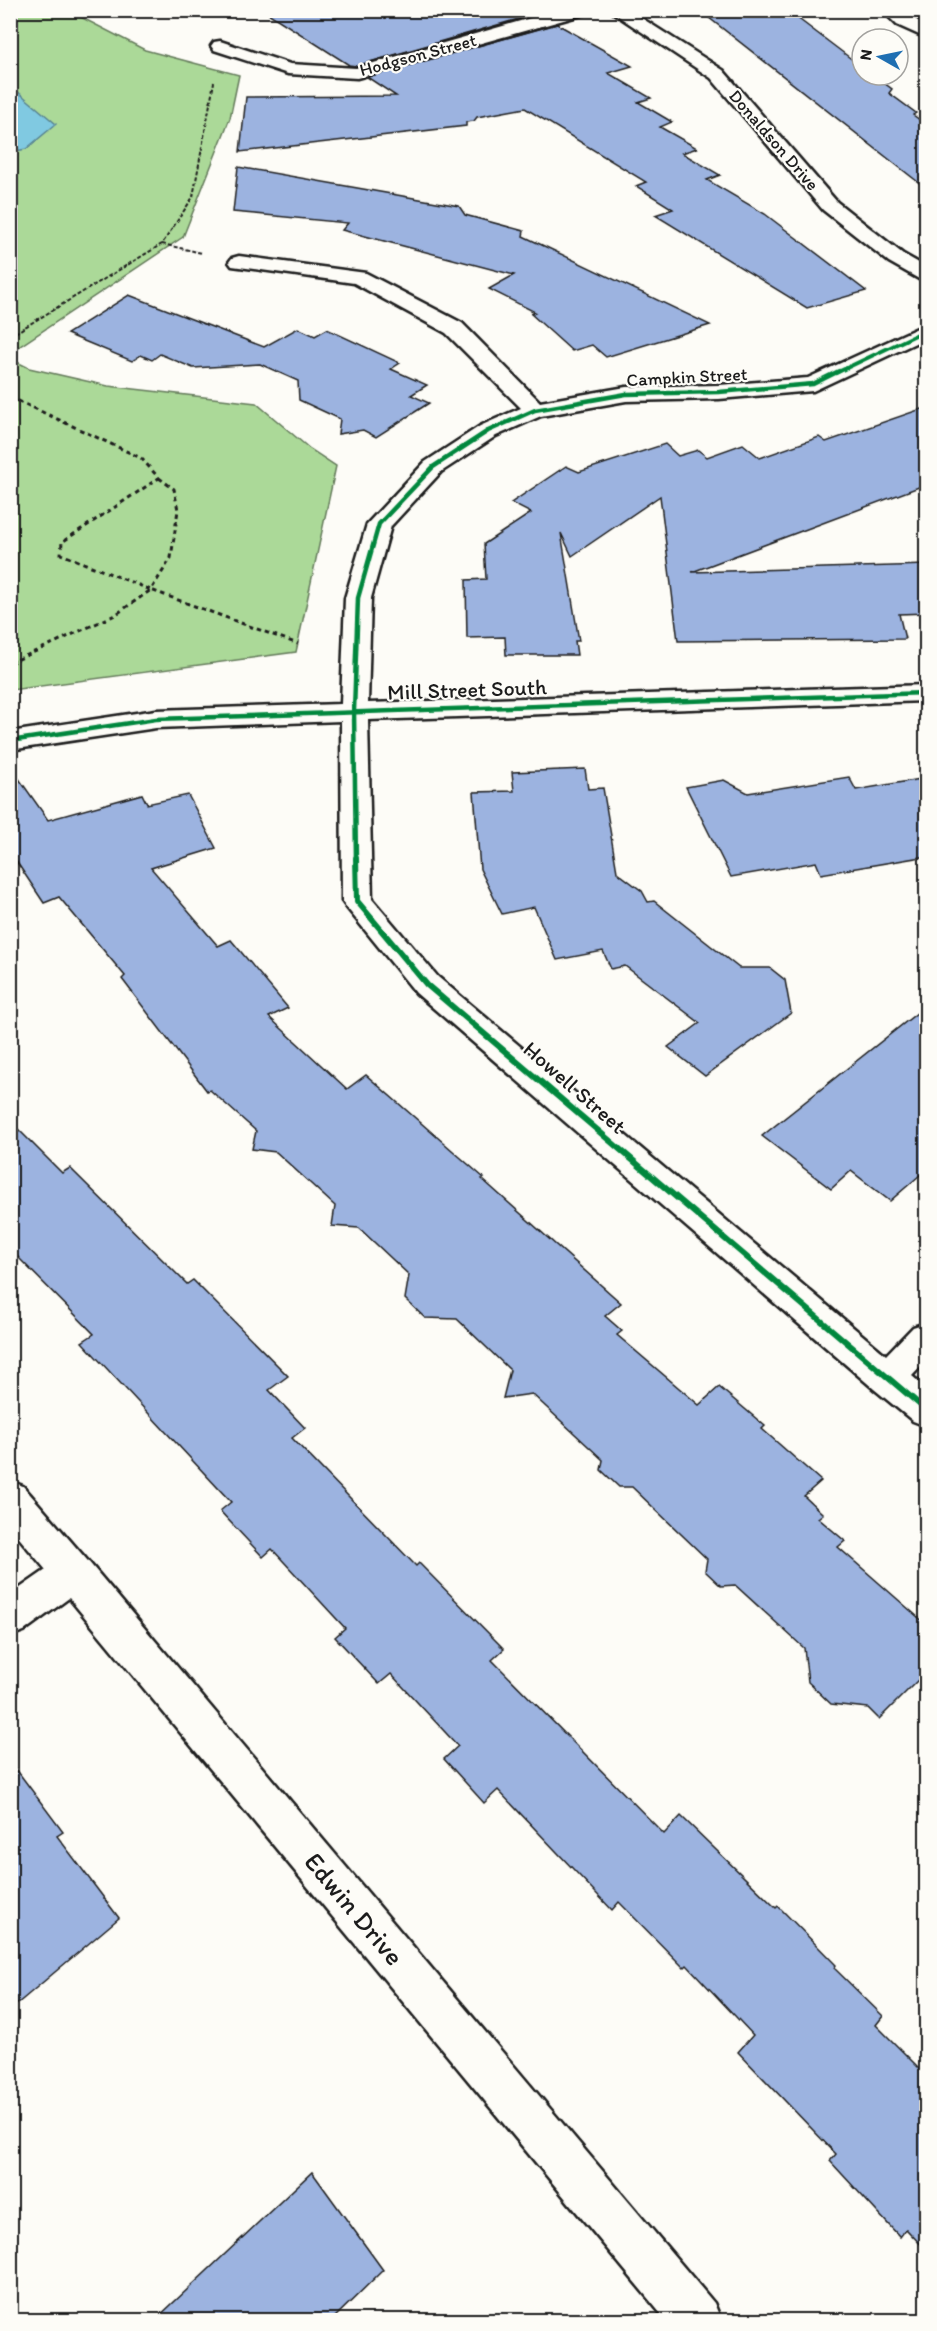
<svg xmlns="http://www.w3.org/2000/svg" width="937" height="2331" viewBox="0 0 937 2331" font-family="Itim,sans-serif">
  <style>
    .green { fill: #abd998; stroke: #647a5a; stroke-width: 1.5 }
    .water { fill: #80c9e1; stroke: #588492; stroke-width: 1.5 }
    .building { fill: #9cb3e0; stroke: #1c1c1c; stroke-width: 1.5 }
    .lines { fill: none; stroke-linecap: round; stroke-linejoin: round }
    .minor-casing { stroke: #1c1c1c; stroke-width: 5 }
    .tertiary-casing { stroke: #1c1c1c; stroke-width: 5 }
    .path-far1 { stroke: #1c1c1c; stroke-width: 2; stroke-dasharray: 4 2; stroke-linecap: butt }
    .path { stroke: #1c1c1c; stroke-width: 3; stroke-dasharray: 4.5 4; stroke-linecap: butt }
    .minor { fill: #fdfcf7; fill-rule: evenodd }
    .tertiary { fill: #fdfcf7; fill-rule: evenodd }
    .cycleway-far2-casing { stroke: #fdfcf7; stroke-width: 6 }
    .cycleway-far1-casing { stroke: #fdfcf7; stroke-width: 8 }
    .cycleway-casing { stroke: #fdfcf7; stroke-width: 10 }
    .cycleway-far2 { stroke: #00873e; stroke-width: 4 }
    .cycleway-far1 { stroke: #00873e; stroke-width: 4.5 }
    .cycleway { stroke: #00873e; stroke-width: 6 }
    .labels { text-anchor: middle; stroke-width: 4.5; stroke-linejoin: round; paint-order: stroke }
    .far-street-label { font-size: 18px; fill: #1c1c1c; stroke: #fdfcf7 }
    .street-label { font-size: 22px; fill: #1c1c1c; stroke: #fdfcf7 }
    .near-street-label { font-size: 27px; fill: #1c1c1c; stroke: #fdfcf7 }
  </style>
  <rect width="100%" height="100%" fill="#fdfcf7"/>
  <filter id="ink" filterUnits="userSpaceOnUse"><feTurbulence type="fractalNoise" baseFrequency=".0167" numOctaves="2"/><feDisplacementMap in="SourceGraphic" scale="12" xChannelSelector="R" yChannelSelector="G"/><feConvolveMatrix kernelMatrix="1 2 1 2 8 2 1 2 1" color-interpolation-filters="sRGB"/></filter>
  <g filter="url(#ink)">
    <!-- green -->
    <g class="green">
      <path d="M11 11H69L145 50 239 75 230 118 183 237 11 352Z"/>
      <path d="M11 359 29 368 108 386 256 403 310 449 336 466 296 652 11 690Z"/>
    </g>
    <!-- water -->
    <path class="water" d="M10 85 56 124 26 149 11 152Z"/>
    <!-- building -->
    <g class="building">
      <path d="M263 10H533L539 13 356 66 349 65Z"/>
      <path d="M699 10H778L785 16 792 14 862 67V75H873L892 89 889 93 916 113 913 115 927 125V189Z"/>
      <path d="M557 24 632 66 608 73 651 98 638 102 672 122 660 127 697 148 682 153 720 175 707 180 765 214 866 291 807 308 655 215 673 209 636 186 646 182 525 108 477 117 474 121 466 122V126L240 152 246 97 396 96 367 77Z"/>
      <path d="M238 167 459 206 465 215 524 231 523 236 710 325 606 357 592 345 572 351 531 314 535 312 489 289 514 275 342 230 348 223 233 212Z"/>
      <path d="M129 295 264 347 298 328 315 336 327 329 400 363 391 369 427 385 411 395 429 403 376 437 363 430 338 434 340 419 299 400 298 381 260 364 193 368 160 354 152 360 141 355 132 361 67 334Z"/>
      <path d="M927 407V484L692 572 927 565V613L899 614 905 639 678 641 660 496 572 556 561 533 579 641H575L577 655H506L505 637 467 638 466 580 486 579 484 544 531 513 511 503 566 466 579 472 665 444 678 456 698 450 707 457 743 444 760 458 819 437 826 442Z"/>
      <path d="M10 766 48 820 142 794 147 804 188 795 216 848 151 868 218 946 231 940 288 1008 269 1017 347 1089 366 1075 484 1178 482 1179 621 1303 605 1316 622 1331 617 1335 699 1405 719 1387 765 1426 762 1429 821 1481 804 1496 823 1514 818 1518 845 1541 838 1547 927 1625V1671L879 1719 868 1708 831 1704 808 1682 804 1648 735 1585 721 1586 705 1571 707 1559 632 1487H619L601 1470 603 1460 532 1394 503 1398 510 1370 457 1319 425 1318 405 1299 409 1275 359 1228 332 1226 335 1206 276 1152 252 1149 256 1131 210 1090 207 1091 122 979 125 976 59 897 44 903 10 852Z"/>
      <path d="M585 769 588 789 603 788 617 872 642 891 648 902 654 901 739 968H770L785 980 791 1013 705 1076 668 1047 700 1023 625 966 611 969 603 951 557 960 534 907 502 914 480 869 474 792 514 791 512 772Z"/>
      <path d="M849 777 856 790 927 778V856L821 874 816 862 731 877 686 787 724 780 748 793Z"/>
      <path d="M927 1005V1169L890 1201 851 1171 831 1189 762 1136Z"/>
      <path d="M10 1121 62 1173 70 1168 187 1284 193 1280 288 1376 269 1390 305 1428 292 1438 416 1566 419 1563 504 1649 492 1660 664 1834 681 1816 776 1908 778 1906 836 1965 834 1968 883 2016 876 2025 927 2076V2251L906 2229 900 2237 830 2161 836 2154 738 2052 753 2035 687 1965 684 1968 619 1902 612 1910 498 1790 484 1803 444 1759 458 1746 391 1674 379 1684 335 1637 345 1628 272 1549 263 1557 220 1511 231 1502 82 1342 94 1334 10 1249Z"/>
      <path d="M10 1761 63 1832 57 1836 119 1918 10 2010Z"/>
      <path d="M312 2172 383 2270 332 2320H155Z"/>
    </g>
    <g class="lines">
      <!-- minor casing -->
      <g class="minor-casing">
        <g id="minor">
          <path d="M559 10H587L585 14 357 78 288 74 214 50 211 46 214 42 220 41 290 64 356 68Z"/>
          <path d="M609 10H629L723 70 837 202 903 254 926 267V281L919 279 889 262 823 210 711 78Z"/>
          <path d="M239 256 366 273 462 323 540 402 626 387 719 385 808 378 926 324V338L813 391 719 399 626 401 541 416 496 436 441 472 391 526 371 598 368 703 926 685V701L368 720 372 899 438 977 886 1355 913 1327 926 1323V1361L912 1376 926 1388V1426L913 1421 874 1389 416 993 347 908 342 901 341 721 156 728 10 750V732L156 710 341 704 345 598 367 524 425 462 480 426 521 408 446 333 354 283 232 266 229 262 232 258Z"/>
          <path d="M10 1481 23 1486 87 1560 714 2303 721 2320H666L69 1598 24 1631 10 1636V1595L46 1570 10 1527Z"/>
        </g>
      </g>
      <!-- tertiary casing -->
      <g class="tertiary-casing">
        <path id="tertiary" d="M882 10H901L926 26V38L897 25Z"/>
      </g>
      <!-- path-far1 -->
      <g class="path-far1">
        <path d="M162 244 202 253"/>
        <path d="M10 336 162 244 193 197 214 82"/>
      </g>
      <!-- path -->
      <g class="path">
        <path d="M10 397 141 458 159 478"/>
        <path d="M159 478 174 489 178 510 171 558 151 590 61 554 62 542Z"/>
        <path d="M10 663 115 615 151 590 298 644"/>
      </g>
      <!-- minor -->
      <use href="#minor" class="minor"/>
      <!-- tertiary -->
      <use href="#tertiary" class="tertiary"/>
      <!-- cycleway-far2 casing -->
      <g class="cycleway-far2-casing">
        <path id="cycleway-far2" d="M836 373 926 330"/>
      </g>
      <!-- cycleway-far1 casing -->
      <g class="cycleway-far1-casing">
        <g id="cycleway-far1">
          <path d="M10 741 156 719 926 693"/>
          <path d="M356 860 354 711 358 598 379 524 433 467 488 431 535 410 626 394 719 392 813 384 839 371"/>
        </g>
      </g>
      <!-- cycleway casing -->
      <g class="cycleway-casing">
        <path id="cycleway" d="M356 858 357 901 427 985 926 1410"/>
      </g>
      <!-- cycleway-far2 -->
      <use href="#cycleway-far2" class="cycleway-far2"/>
      <!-- cycleway-far1 -->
      <use href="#cycleway-far1" class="cycleway-far1"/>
      <!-- cycleway -->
      <use href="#cycleway" class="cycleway"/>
    </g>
  </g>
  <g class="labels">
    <!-- far-street labels -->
    <g class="far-street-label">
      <text transform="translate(418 55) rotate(-15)" y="6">Hodgson Street</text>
      <text transform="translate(774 140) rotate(49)" y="6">Donaldson Drive</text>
      <text transform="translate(687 377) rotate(-3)" y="6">Campkin Street</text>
    </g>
    <!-- street labels -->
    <g class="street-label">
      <text transform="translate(467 689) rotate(-2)" y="8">Mill Street South</text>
      <text transform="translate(575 1087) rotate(41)" y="8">Howell Street</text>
    </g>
    <!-- near-street labels -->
    <g class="near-street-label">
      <text transform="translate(354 1909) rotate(50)" y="9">Edwin Drive</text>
    </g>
  </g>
  <!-- margin -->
  <rect width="937" height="2331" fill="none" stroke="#fdfcf7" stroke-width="36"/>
  <rect x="18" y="18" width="901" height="2295" fill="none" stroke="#1c1c1c" stroke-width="2" filter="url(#ink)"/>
  <!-- north arrow -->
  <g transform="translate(880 57) rotate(279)"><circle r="28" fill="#fdfcf7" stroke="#a3a29f" stroke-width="1.5"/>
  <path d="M0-4.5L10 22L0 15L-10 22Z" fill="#1f6fb2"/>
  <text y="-9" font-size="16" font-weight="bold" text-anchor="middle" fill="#1c1c1c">N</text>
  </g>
</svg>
